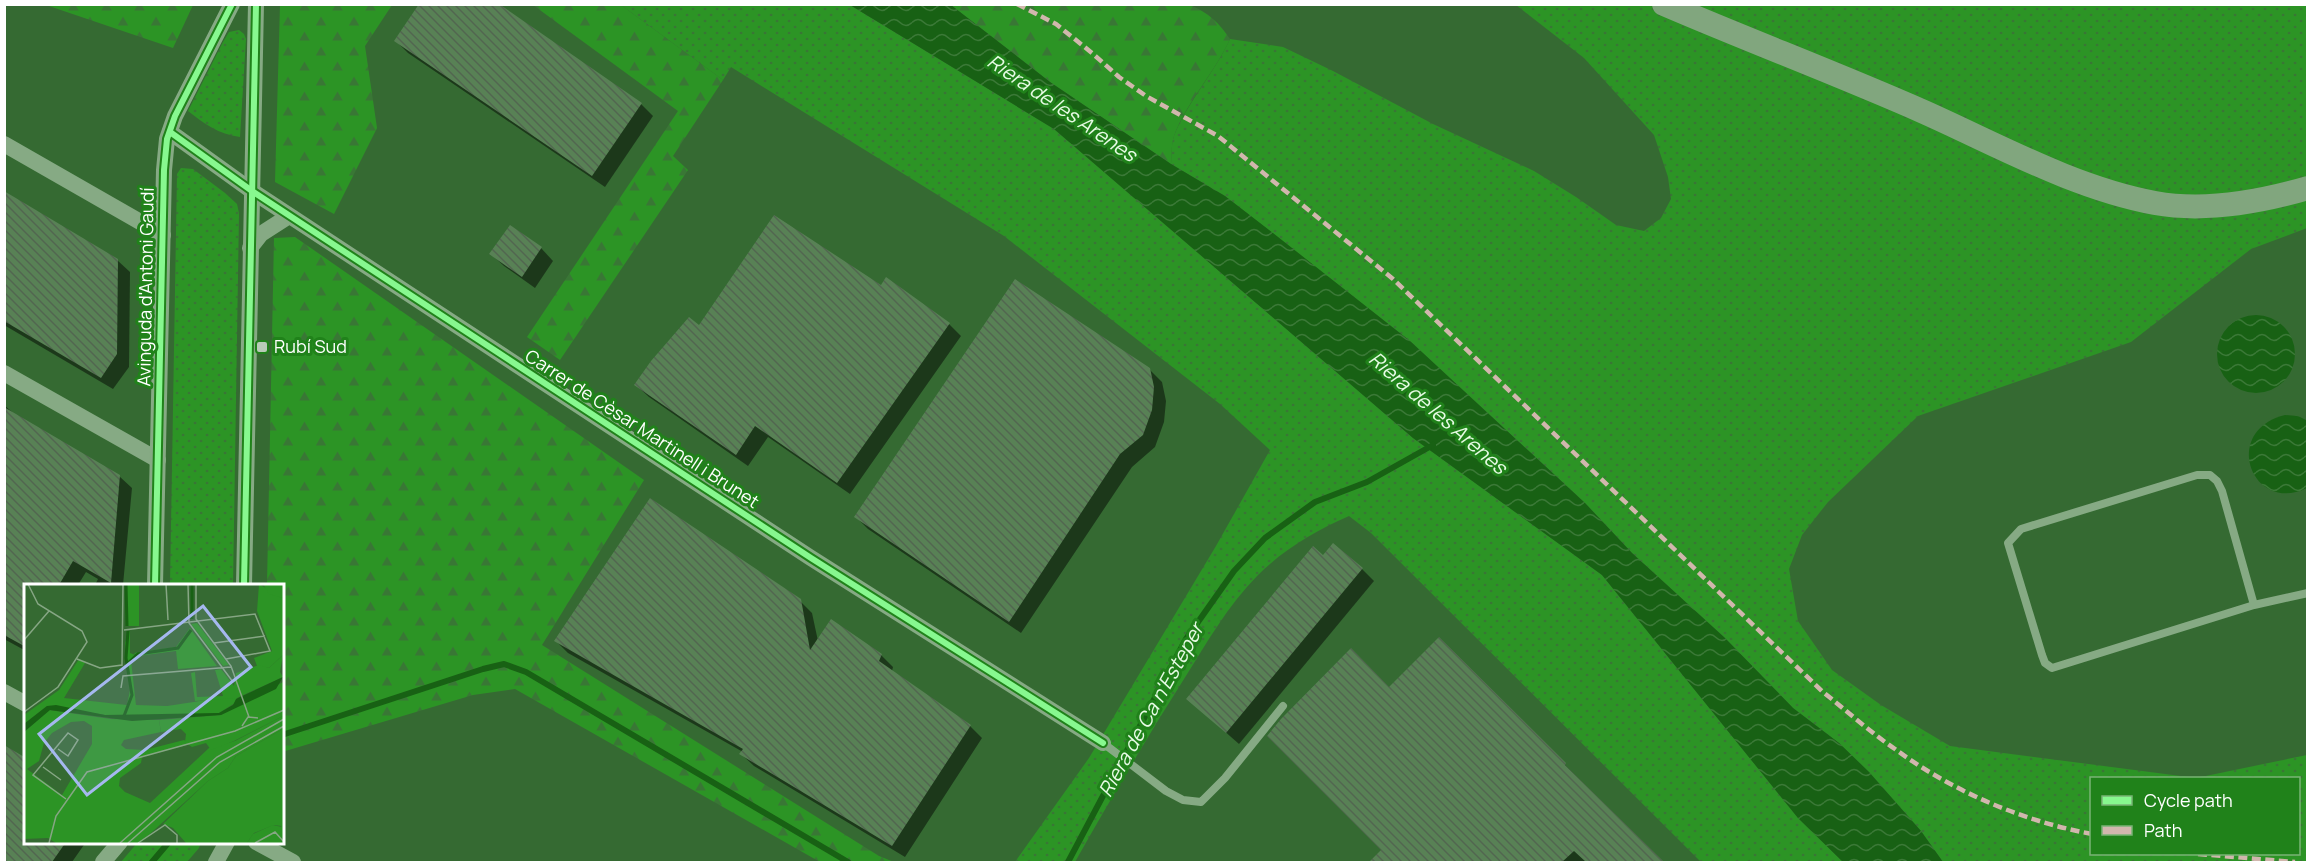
<svg xmlns="http://www.w3.org/2000/svg" width="2312" height="867" viewBox="0 0 2312 867" font-family="Manrope,sans-serif">
  <style>
    .grass { fill: url(#grass-dots); fill-rule: evenodd }
    .forest { fill: url(#forest-firs) }
    .water { fill: url(#water-waves) }
    .shadow { fill: #0007 }
    .lines { fill: none; stroke-linecap: round; stroke-linejoin: round }
    .stream { stroke: #186114; stroke-width: 6 }
    .building { fill: url(#building-back-hatch) }
    .service { stroke: #86aa84; stroke-width: 8 }
    .minor { stroke: #86aa84; stroke-width: 16 }
    .secondary { stroke: #81a67e; stroke-width: 24 }
    .quiet { stroke: #d1b7ad; stroke-width: 4.5; stroke-dasharray: 9 4.5; stroke-linecap: butt }
    .cycleway-casing { stroke: #20821a; stroke-width: 10 }
    .cycleway { stroke: #87f88f; stroke-width: 6 }
    .poi-dot { fill: #b8cbb7; stroke: #20821a; stroke-width: 2 }
    .labels { text-anchor: middle; stroke-width: 6; stroke-linejoin: round; paint-order: stroke }
    .street-label { font-size: 18px; fill: #fff; stroke: #20821a }
    .poi-label { font-size: 18px; fill: #fff; stroke: #20821a; text-anchor: start }
    .water-label { font-size: 20px; font-style: italic; fill: #e7fbe5; stroke: #20821a }
    .inset-river { fill: none; stroke: #186114; stroke-width: 3 }
    .inset-road { fill: none; stroke: #86a684; stroke-width: 1.5 }
    .view { fill: #a5b8ef; fill-opacity: 0.15; stroke: #a5b8ef; stroke-width: 3 }
    .inset-edge { fill: none; stroke: #fff; stroke-width: 3 }
  </style>
  <defs>
    <pattern id="grass-dots" width="8" height="8" patternUnits="userSpaceOnUse" patternTransform="scale(1.5)"><rect width="8" height="8" fill="#2c9425"/><path d="M2 2h.1M6 6h.1" fill="none" stroke="#397735" stroke-width="1.8" stroke-linecap="round"/></pattern>
    <pattern id="forest-firs" width="22" height="20" patternUnits="userSpaceOnUse" patternTransform="scale(1.5)"><rect width="22" height="20" fill="#2c9425"/><path d="M5 1l3.5 6h-7zM16 11l3.5 6h-7z" fill="#397735"/></pattern>
    <pattern id="water-waves" width="16" height="10" patternUnits="userSpaceOnUse" patternTransform="scale(1.5)"><rect width="16" height="10" fill="#186114"/><path d="M0 5q4-4 8 0t8 0" fill="none" stroke="#3b7937"/></pattern>
    <pattern id="building-back-hatch" width="6" height="6" patternUnits="userSpaceOnUse" patternTransform="scale(1.5)"><rect width="6" height="6" fill="#588155"/><path d="M-1 5l2 2M0 0l6 6M5-1l2 2" fill="none" stroke="#526650"/></pattern>
  </defs>
  <rect width="100%" height="100%" fill="#356a32"/>
  <!-- grass -->
  <g class="grass">
    <path d="M621 5H850L1054 129 1413 438 1602 575 1798 818 1843 862H1701L1371 533 1349 516C1316 530 1283 550 1258 575 1228 605 1206 644 1184 679 1146 739 1110 800 1075 862H1015L1089 758 1216 546 1270 450 1220 404 1004 236 731 67 723 80Z"/>
    <path d="M1516 5H2307V228L2251 249 2131 342 1918 416 1828 502 1802 535 1789 569 1798 621 1832 670 1881 705 1950 746 2196 778 2307 755V862H1943L1921 831 1869 772 1839 743 1793 708 1725 638 1632 553 1585 503 1410 341 1225 196 1171 164C1172 155 1171 144 1174 136 1187 103 1215 72 1230 39L1283 47 1333 71 1433 124 1534 171 1576 197 1616 225 1644 231 1661 218 1671 199 1668 177 1654 135 1584 58ZM2092 778H2298V854H2092Z"/>
    <path d="M239 30 244 34 246 39 240 137C218 134 205 124 188 111L223 42 229 32Z"/>
    <path d="M181 168 193 169 225 193 237 204 239 213 233 585H170L177 174Z"/>
    <path d="M138 842H201L199 848 187 862H121Z"/>
  </g>
  <!-- forest -->
  <g class="forest">
    <path d="M46 5 193 4V5L173 48Z"/>
    <path d="M280 5H392L365 46 377 128 334 214 275 182Z"/>
    <path d="M533 5H621L723 80 673 156 688 170 560 360 527 337 678 111Z"/>
    <path d="M951 5H1190C1209 13 1219 23 1230 39 1215 72 1186 103 1174 136 1171 144 1172 155 1171 164L1050 82Z"/>
    <path d="M295 237 644 480 542 645 879 856 894 862H820L515 689 473 695 282 752V585H267L274 238Z"/>
  </g>
  <!-- water -->
  <g class="water">
    <path d="M850 5H951L1050 82 1171 164 1225 196 1273 233 1410 341 1585 503 1632 553 1725 638 1793 708 1839 743 1869 772 1921 831 1943 862H1843L1798 818 1602 575 1413 438 1054 129Z"/>
    <circle cx="2256" cy="354" r="39"/>
    <path d="M2285 415 2298 416 2308 421 2307 488C2252 515 2220 431 2285 415Z"/>
  </g>
  <!-- shadow -->
  <g class="shadow">
    <path d="M396 41 641 104 653 116 605 187 408 53Z"/>
    <path d="M4 193 117 260 130 272 129 367 113 389 4 325Z"/>
    <path d="M510 227 541 248 553 261 535 288 504 266 491 254Z"/>
    <path d="M881 287 949 324 961 336 850 494 768 437 748 466 649 397 636 385 700 328Z"/>
    <path d="M1149 369 1162 382 1166 401 1164 422 1155 447 1132 467 1021 633 868 529 856 517Z"/>
    <path d="M4 405 19 418 119 476 132 488 123 585H95L98 579 86 572 78 585H26V651L4 639Z"/>
    <path d="M1324 557 1362 569 1374 581 1239 744 1188 699Z"/>
    <path d="M800 601 812 613 818 641 881 655 893 667 892 671 970 726 982 738 905 857 754 766 741 754 743 752 568 653 556 641Z"/>
    <path d="M1439 639 1662 862H1371L1383 850 1389 689Z"/>
    <path d="M4 747 26 842H86L72 862H4Z"/>
  </g>
  <g class="lines">
    <!-- stream -->
    <g class="stream">
      <path d="M282 735 483 669 504 664 526 672 848 862"/>
      <path d="M152 862 169 842"/>
      <path d="M1068 862 1186 639 1234 571 1265 538 1315 502 1367 482 1433 445"/>
    </g>
  </g>
  <!-- building -->
  <g class="building">
    <path d="M419 4H499L642 103 592 176 394 41Z"/>
    <path d="M4 191 118 259 117 354 101 378 4 321Z"/>
    <path d="M774 215 881 285 886 277 950 323 837 483 755 426 736 455 634 385 651 361 689 317 699 325Z"/>
    <path d="M510 225 542 247 522 277 489 254Z"/>
    <path d="M1015 279 1150 368 1154 387 1152 410 1143 435 1120 454 1009 622 854 517Z"/>
    <path d="M4 407 120 475 111 583 73 561 59 585H26V647L4 635Z"/>
    <path d="M650 498 801 599 810 650 831 619 882 654 879 661 971 725 892 846 739 754 743 749 554 641Z"/>
    <path d="M1333 543 1363 568 1226 733 1186 699 1313 546 1323 555Z"/>
    <path d="M1439 637 1566 763 1565 765 1664 862H1586L1574 851 1562 862H1369L1381 850 1267 736 1281 719 1351 648 1389 687Z"/>
    <path d="M4 745 26 758V842H66L52 862H4Z"/>
  </g>
  <g class="lines">
    <!-- service -->
    <g class="service">
      <path d="M2254 605 2222 491 2217 481 2210 475H2197L2021 529 2008 543 2042 655 2045 663 2052 668 2254 605 2308 593"/>
      <path d="M1103 743 1166 791 1183 800 1201 802 1225 778 1283 706"/>
    </g>
    <!-- minor -->
    <g class="minor">
      <path d="M170 132 252 191 811 558 1103 743"/>
      <path d="M4 144 163 235"/>
      <path d="M250 248 261 234 289 216"/>
      <path d="M4 373 158 460"/>
      <path d="M155 585 164 170 167 139 175 116 232 4"/>
      <path d="M244 585 256 4"/>
      <path d="M4 692 26 704"/>
      <path d="M256 842 293 862"/>
      <path d="M103 862 120 842"/>
      <path d="M216 862 227 842"/>
    </g>
    <!-- secondary -->
    <path class="secondary" d="M1664 4C1750 41 1838 74 1924 112 1998 145 2074 188 2155 203 2205 212 2260 202 2308 188"/>
    <!-- quiet -->
    <g class="quiet">
      <path d="M1017 4 1056 24 1092 53 1119 77 1146 96 1218 136 1393 279 1823 692C1847 711 1870 732 1895 749 1952 791 2022 821 2092 834"/>
      <path d="M2198 854 2295 862"/>
    </g>
    <!-- cycleway casing -->
    <g class="cycleway-casing">
      <g id="cycleway">
        <path d="M170 132 252 191 811 558 1103 743"/>
        <path d="M155 585 164 170 167 139 175 116 232 4"/>
        <path d="M244 585 256 4"/>
      </g>
    </g>
    <!-- cycleway -->
    <use href="#cycleway" class="cycleway"/>
  </g>
  <!-- markers -->
  <rect class="poi-dot" x="256" y="341" width="12" height="12" rx="3"/>
  <g class="labels">
    <!-- street labels -->
    <g class="street-label">
      <text transform="translate(146 287) rotate(-89)" y="6">Avinguda d'Antoni Gaudí</text>
      <text transform="translate(642 429) rotate(33)" y="6">Carrer de Cèsar Martinell i Brunet</text>
    </g>
    <!-- poi labels -->
    <g class="poi-label">
      <text x="274" y="353">Rubí Sud</text>
    </g>
    <!-- water labels -->
    <g class="water-label">
      <text transform="translate(1062 108) rotate(34)" y="7">Riera de les Arenes</text>
      <text transform="translate(1438 413) rotate(41)" y="7">Riera de les Arenes</text>
      <text transform="translate(1151 710) rotate(-61)" y="7">Riera de Ca n'Esteper</text>
    </g>
  </g>
  <!-- overview -->
  <g transform="translate(24 584)">
    <rect width="260" height="260" fill="#356a32"/>
    <path d="M101 0H115V42H102ZM235 0 259 14V71L245 84 233 82 230 74 248 67 233 27ZM173 39 205 81 199 82 167 40ZM106 46V69L114 72 107 76 112 121 143 122 209 112 213 114 211 119 195 129 145 132 81 131 23 122 0 140V131L35 106 55 75 61 79 40 114 103 121 106 106 101 59ZM25 126 87 135 135 136 137 148 100 156 97 161 102 165 121 166 160 156 166 160 118 173 117 179 96 194 95 202 101 208 126 219 185 164 211 157 259 132V145L212 172 204 184 184 197 116 259H32L24 254 0 255V148ZM60 137 68 142V160L38 211 3 185 15 177 20 159 28 149 47 138Z" fill="#2c9425" fill-rule="evenodd"/>
    <path d="M239 0H259V14L245 10ZM166 44 193 82 154 85 152 67 114 72 110 69 152 63ZM259 71 256 88 259 93 213 114 171 117 167 89 171 88 173 113 199 112 191 86 197 85 210 102 212 89 235 81 245 84ZM259 98V132L210 157 187 166 182 159 168 163 161 158 162 150 157 145 137 148 135 136 197 131ZM259 145V256L257 242 250 241 230 249 223 259H162L149 244 139 240 184 197 204 184 212 172Z" fill="#2c9425"/>
    <path d="M249 241 258 243 259 259H223L229 250Z" fill="#2c9425"/>
    <path d="M259 93 252 105 197 131 108 137 26 126 0 148V140L23 122 32 121 81 131 195 129 209 121 212 115Z" fill="#186114"/>
    <path class="inset-river" d="M102 0 103 42M168 35V0M104 79 114 70 154 64 167 46M100 132 108 111 102 74 104 47"/>
    <path class="inset-road" d="M142 0 144 36M164 0 165 39 209 98M172 0V35L207 82 225 133M100 46 231 30 246 67 202 75M0 56 25 27M190 59 241 52M53 75 76 84 98 81 99 0M97 104 99 92 207 83M0 128 34 103 63 58 58 47 14 20 4 0M218 142 224 133 234 134M34 165 44 172 54 156 44 149 9 191 42 215M19 183 37 196M25 259 32 232 63 188 211 147 260 126M96 259 193 173 260 135M104 259 196 178 260 142M114 259 141 241 153 251V259M231 259 251 248 260 258"/>
    <path class="view" d="M179 22 227 83 63 211 15 150Z"/>
    <rect width="260" height="260" class="inset-edge"/>
  </g>
  <!-- border -->
  <rect width="2312" height="867" fill="none" stroke="#ffffff" stroke-width="12"/>
  <!-- legend -->
  <rect x="2090" y="777" width="210" height="78" fill="#20821a" stroke="#79b476" stroke-width="1.5"/>
  <rect x="2102" y="796" width="30" height="9" fill="#87f88f" stroke="#79b476" stroke-width="1.5"/>
  <text x="2144" y="807" font-size="18" fill="#ffffff">Cycle path</text>
  <rect x="2102" y="826" width="30" height="9" fill="#d1b7ad" stroke="#79b476" stroke-width="1.5"/>
  <text x="2144" y="837" font-size="18" fill="#ffffff">Path</text>
</svg>
